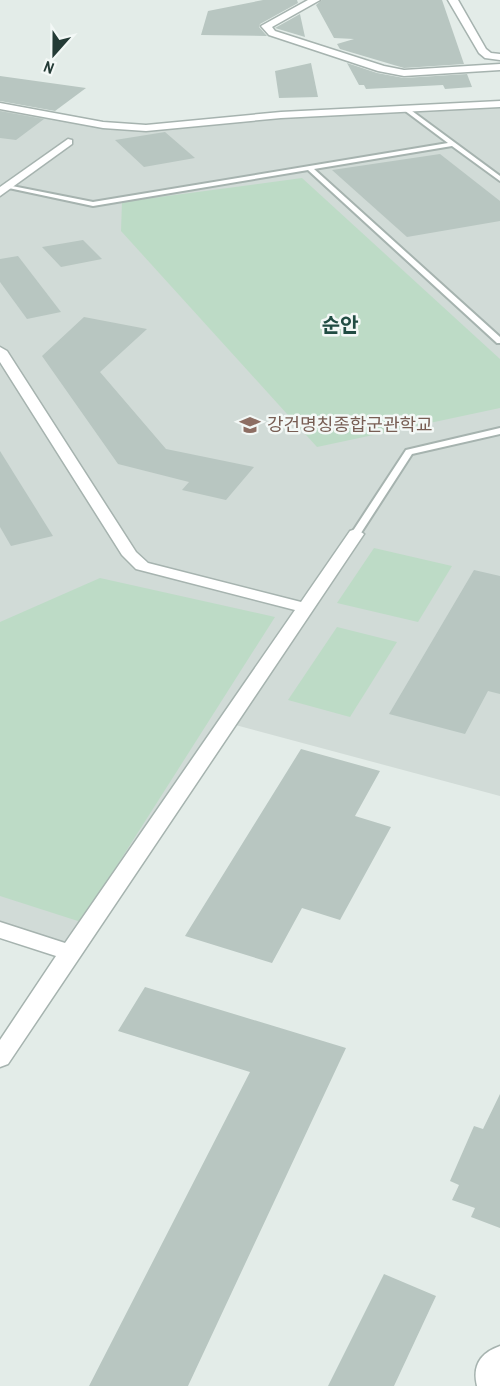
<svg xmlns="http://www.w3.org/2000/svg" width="500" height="1386" viewBox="0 0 500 1386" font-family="'Archivo Narrow','Noto Sans KR',sans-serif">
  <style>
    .built { fill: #d1dbd7 }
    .green { fill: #bddbc6 }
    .building { fill: #b8c6c1 }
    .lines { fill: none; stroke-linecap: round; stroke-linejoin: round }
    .lane-casing { stroke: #a6b3af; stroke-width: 4 }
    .street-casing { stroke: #a6b3af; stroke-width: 3 }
    .lane { fill: #fff; fill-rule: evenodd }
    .street { fill: #fff; fill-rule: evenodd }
    .labels { text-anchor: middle; stroke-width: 5; stroke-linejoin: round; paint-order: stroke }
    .education-label { font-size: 18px; fill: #785e54; stroke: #f3f8f6; text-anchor: start }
    .far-district-label { font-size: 20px; font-weight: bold; fill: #214c43; stroke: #f3f8f6 }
  </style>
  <rect width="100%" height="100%" fill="#e3ece8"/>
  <!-- built -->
  <path class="built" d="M500 104V796L228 723 70 953 0 930V106L123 127 281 115Z"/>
  <!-- green -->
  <g class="green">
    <path d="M302 178 500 359V408L317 447 121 231 122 202Z"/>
    <path d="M374 548 452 566 418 622 337 603Z"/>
    <path d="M100 578 275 617 81 922 0 896V622Z"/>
    <path d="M337 627 397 642 350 717 288 700Z"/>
  </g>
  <!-- building -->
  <g class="building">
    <path d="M263 0H297L298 3 260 24 259 27 267 36 201 35 208 11Z"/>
    <path d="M322 0H442L464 64 404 68 340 49 337 44 354 39 334 38 316 5Z"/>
    <path d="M300 14 305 37 275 28Z"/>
    <path d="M311 63 318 97 279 98 275 71Z"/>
    <path d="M347 63 377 73 404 78 467 74 472 87 445 89 443 85 366 89 364 85H359Z"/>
    <path d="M0 76 86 88 55 111 0 101Z"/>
    <path d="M0 111 44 119 16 140 0 138Z"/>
    <path d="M165 132 195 158 144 167 115 140Z"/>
    <path d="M440 154 500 201V221L407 237 332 170Z"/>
    <path d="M83 240 102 259 61 267 42 247Z"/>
    <path d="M18 256 61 312 27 319 0 282V259Z"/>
    <path d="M84 317 147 329 100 372 166 449 254 467 226 500 182 490 189 482 118 464 42 356Z"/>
    <path d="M0 451 53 536 11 546 0 527Z"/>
    <path d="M474 570 500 576V694L488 691 465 734 389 714Z"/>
    <path d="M301 749 380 771 355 816 391 827 340 920 302 908 272 963 185 936Z"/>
    <path d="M145 987 346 1048 188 1386H89L250 1072 118 1031Z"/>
    <path d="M500 1094V1228L471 1217 475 1208 452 1200 459 1185 450 1181 474 1126 483 1129Z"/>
    <path d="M384 1274 436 1296 394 1386H328Z"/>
  </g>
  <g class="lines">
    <!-- lane casing -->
    <g class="lane-casing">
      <g id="lane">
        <path d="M404 108H408L500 176V181L452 146 314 169 500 337V343H497L308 170 93 206 4 187 7 185 93 202 448 143 404 110Z"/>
        <path d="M500 428V434L412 454 359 536H353L351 534 406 450Z"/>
      </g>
    </g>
    <!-- street casing -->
    <g class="street-casing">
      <g id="street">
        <path d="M308 0H320L272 27 275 31 384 66 404 70 500 64V70L404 76 378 71 269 35 261 26Z"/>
        <path d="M448 0H458L486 49 491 53 500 54V60L485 58 479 53Z"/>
        <path d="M500 101V107L281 118 146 131 103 128 0 109V103L103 122 146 125 281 112Z"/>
        <path d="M68 139 72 140V144L0 196V187Z"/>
        <path d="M0 347 7 351 136 552 148 563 301 602 350 531 356 529 364 534 8 1064 0 1067V1040L56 956 0 938V922L65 943 295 610 136 569 122 555 0 362Z"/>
        <path d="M500 1346V1386H477C472 1366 480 1353 500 1346Z"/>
      </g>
    </g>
    <!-- lane -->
    <use href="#lane" class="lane"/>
    <!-- street -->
    <use href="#street" class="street"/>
  </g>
  <!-- icons -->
  <defs>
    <g id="university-bare" transform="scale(1.62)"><path d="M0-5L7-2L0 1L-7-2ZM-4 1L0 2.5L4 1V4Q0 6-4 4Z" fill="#8d6e63" stroke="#f3f8f6" stroke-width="2.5" paint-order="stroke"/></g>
  </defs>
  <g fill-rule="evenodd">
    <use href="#university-bare" x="250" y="425"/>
  </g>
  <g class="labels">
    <!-- education labels -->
    <g class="education-label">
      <text x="267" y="431">강건명칭종합군관학교</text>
    </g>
    <!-- far-district labels -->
    <g class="far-district-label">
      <text x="340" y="332">순안</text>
    </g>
  </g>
  <!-- north arrow -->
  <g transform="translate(54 54) rotate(201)" stroke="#f3f8f6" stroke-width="4.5" paint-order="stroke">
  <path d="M0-4.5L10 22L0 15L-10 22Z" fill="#243b36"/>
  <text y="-9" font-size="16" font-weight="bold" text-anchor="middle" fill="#243b36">N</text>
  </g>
</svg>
